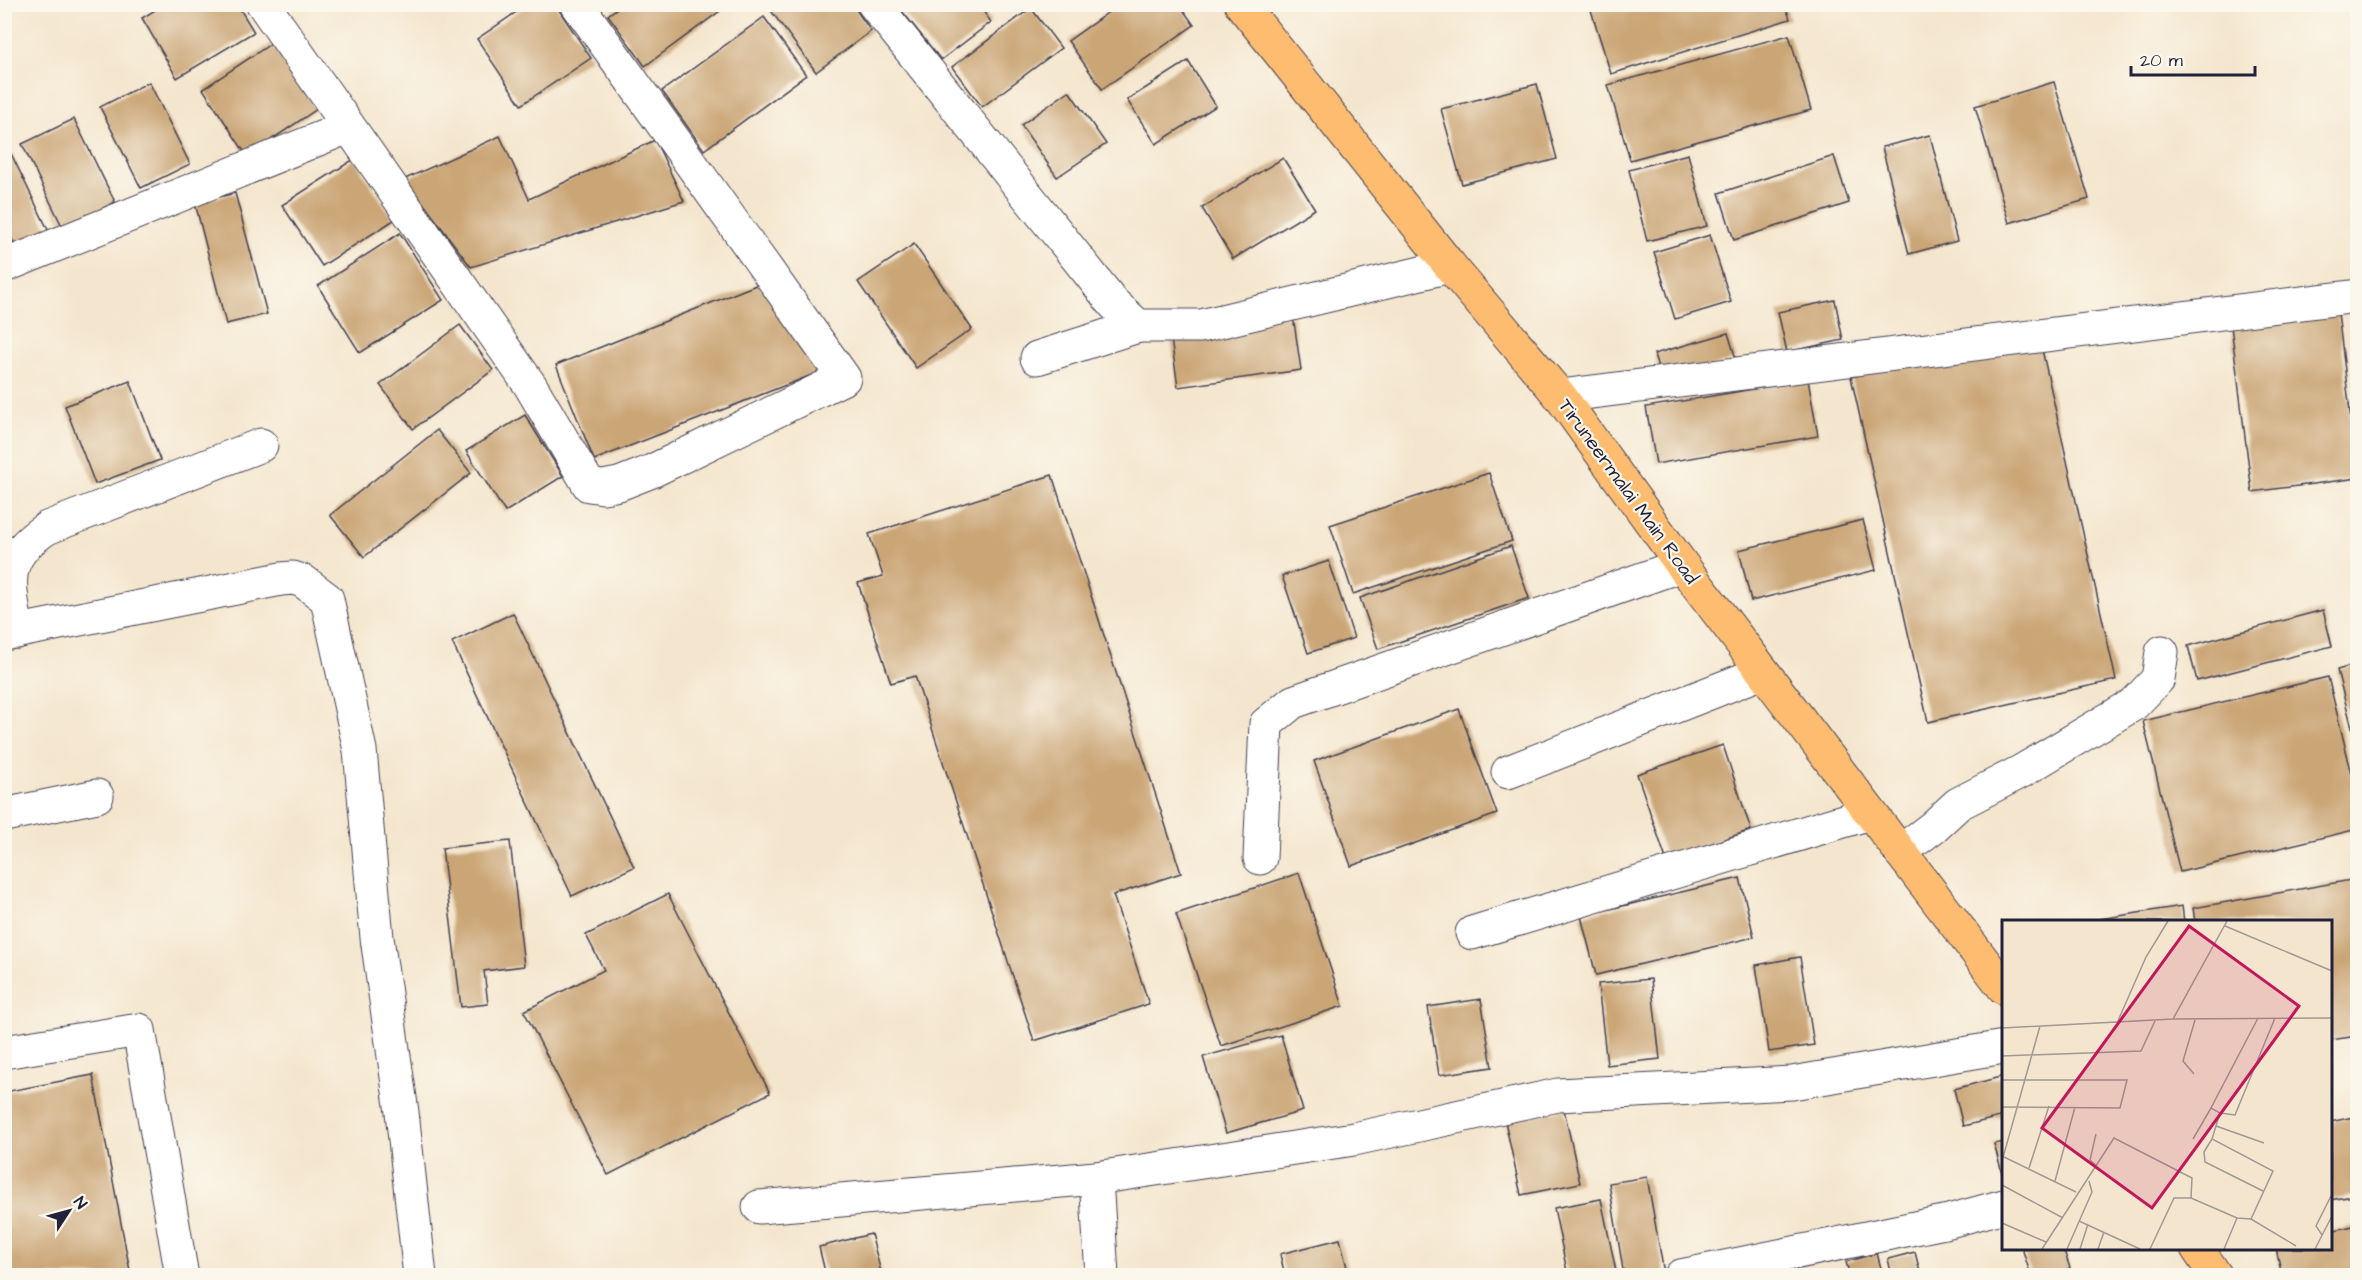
<svg xmlns="http://www.w3.org/2000/svg" width="2362" height="1280" viewBox="0 0 2362 1280" font-family="'Architects Daughter',sans-serif">
  <style>
    .building { fill: #caa576 }
    .lines { fill: none; stroke-linecap: round; stroke-linejoin: round }
    .minor-casing { stroke: #423f51; stroke-width: 35 }
    .major-casing { stroke: #423f51; stroke-width: 35 }
    .minor { stroke: #fff; stroke-width: 33 }
    .major { stroke: #febc70; stroke-width: 33 }
    .labels { text-anchor: middle; stroke-width: 4.5; stroke-linejoin: round; paint-order: stroke }
    .street-label { font-size: 20px; fill: #22223b; stroke: #fbf7ec }
    .inset-road { fill: none; stroke: #a09893; stroke-width: 1.5 }
    .view { fill: #c2185b; fill-opacity: 0.15; stroke: #c2185b; stroke-width: 3 }
    .inset-edge { fill: none; stroke: #22223b; stroke-width: 3 }
  </style>
  <rect width="100%" height="100%" fill="#fbf7ec"/>
  <filter id="ink" filterUnits="userSpaceOnUse"><feTurbulence type="fractalNoise" baseFrequency=".0167" numOctaves="2"/><feDisplacementMap in="SourceGraphic" scale="12" xChannelSelector="R" yChannelSelector="G"/><feConvolveMatrix kernelMatrix="1 2 1 2 8 2 1 2 1" color-interpolation-filters="sRGB"/></filter>
  <filter id="wash" filterUnits="userSpaceOnUse"><feTurbulence type="fractalNoise" baseFrequency=".008" numOctaves="4" result="noise"/><feDisplacementMap in="SourceGraphic" scale="24" xChannelSelector="R" yChannelSelector="G"/><feGaussianBlur stdDeviation="1.35" result="paint"/><feColorMatrix in="noise" values="0 0 0 0 0 0 0 0 0 0 0 0 0 0 0 0 0 1.4 0 .05"/><feComposite in="paint" operator="in"/></filter>
  <g filter="url(#wash)">
    <rect width="100%" height="100%" fill="#f4e6ce"/>
    <g id="blocks">
      <!-- building -->
      <g class="building">
        <path d="M165 4H237L254 32 177 78 142 18Z"/>
        <path d="M528 4H555L591 58 521 105 477 39Z"/>
        <path d="M623 4H715L720 11 645 66 608 15Z"/>
        <path d="M766 4H852L871 31 816 72Z"/>
        <path d="M910 4H978L991 22 941 60 902 11Z"/>
        <path d="M1120 4H1179L1194 25 1102 89 1068 41Z"/>
        <path d="M1609 4H1785L1790 19 1611 74 1591 10Z"/>
        <path d="M1031 8 1061 48 982 107 952 67Z"/>
        <path d="M764 17 806 75 704 150 662 91Z"/>
        <path d="M1789 35 1811 110 1630 160 1608 85Z"/>
        <path d="M272 43 317 109 247 156 203 89Z"/>
        <path d="M1188 61 1216 106 1156 144 1127 100Z"/>
        <path d="M149 82 190 164 141 188 100 107Z"/>
        <path d="M2054 82 2089 199 2009 223 1975 106Z"/>
        <path d="M1537 84 1557 159 1462 184 1441 109Z"/>
        <path d="M1069 91 1106 144 1057 177 1021 125Z"/>
        <path d="M74 119 115 202 63 228 22 144Z"/>
        <path d="M1930 135 1957 241 1909 254 1882 147Z"/>
        <path d="M500 136 529 199 655 140 684 201 471 267 405 179Z"/>
        <path d="M4 139 50 234 17 250 4 222Z"/>
        <path d="M1688 154 1707 226 1647 241 1629 170Z"/>
        <path d="M1834 156 1849 203 1734 240 1719 193Z"/>
        <path d="M1283 158 1315 209 1233 259 1202 208Z"/>
        <path d="M354 159 394 220 322 266 282 205Z"/>
        <path d="M235 193 267 314 226 324 195 203Z"/>
        <path d="M400 233 443 300 360 353 318 286Z"/>
        <path d="M1710 235 1731 302 1675 319 1654 252Z"/>
        <path d="M914 244 972 329 916 368 858 282Z"/>
        <path d="M761 283 822 371 594 460 556 365Z"/>
        <path d="M1835 300 1843 340 1787 352 1778 312Z"/>
        <path d="M2338 313 2358 478 2252 492 2231 326Z"/>
        <path d="M1293 315 1301 370 1178 387 1170 332Z"/>
        <path d="M460 325 493 370 413 429 380 385Z"/>
        <path d="M1728 333 1736 359 1662 381 1654 354Z"/>
        <path d="M2039 336 2116 680 1928 722 1851 377Z"/>
        <path d="M1808 380 1818 436 1656 464 1646 407Z"/>
        <path d="M130 381 160 460 95 484 65 406Z"/>
        <path d="M525 415 563 476 505 512 466 451Z"/>
        <path d="M437 430 471 473 364 557 330 515Z"/>
        <path d="M1489 473 1512 541 1353 594 1330 525Z"/>
        <path d="M1052 475 1181 873 1113 895 1149 1004 1034 1041 915 676 891 683 858 583 883 576 869 534Z"/>
        <path d="M1863 520 1876 570 1751 601 1739 550Z"/>
        <path d="M1511 546 1529 598 1378 649 1360 598Z"/>
        <path d="M1329 561 1354 638 1308 653 1282 576Z"/>
        <path d="M2323 610 2332 646 2197 681 2188 646Z"/>
        <path d="M513 613 634 867 572 896 452 642Z"/>
        <path d="M2358 664V746L2357 747 2337 670Z"/>
        <path d="M2328 677 2358 799V829L2180 872 2143 721Z"/>
        <path d="M1459 709 1497 814 1351 866 1314 761Z"/>
        <path d="M1723 745 1751 830 1666 859 1637 774Z"/>
        <path d="M510 841 524 966 484 971 488 1004 461 1007 442 848Z"/>
        <path d="M1299 873 1343 1006 1221 1046 1176 914Z"/>
        <path d="M1740 878 1754 937 1596 975 1581 916Z"/>
        <path d="M2351 880 2358 917V1036L2330 1040V922H2195L2193 908Z"/>
        <path d="M668 894 770 1093 608 1175 524 1011 604 970 586 935Z"/>
        <path d="M2182 906 2184 922H2100V919Z"/>
        <path d="M1800 957 1814 1045 1769 1052 1756 965Z"/>
        <path d="M1651 979 1660 1059 1607 1065 1598 984Z"/>
        <path d="M1481 999 1492 1067 1439 1075 1428 1007Z"/>
        <path d="M1281 1035 1303 1111 1226 1133 1203 1057Z"/>
        <path d="M93 1075 131 1276H4V1092Z"/>
        <path d="M2004 1076V1116L1963 1126 1954 1089Z"/>
        <path d="M1564 1109 1580 1183 1521 1195 1505 1121Z"/>
        <path d="M2358 1116V1195L2330 1200V1122Z"/>
        <path d="M2004 1142V1176H2003L1994 1144Z"/>
        <path d="M1647 1177 1664 1273 1624 1276 1609 1183Z"/>
        <path d="M1601 1199 1617 1276H1568L1554 1208Z"/>
        <path d="M2358 1225V1276H2282L2276 1248H2330V1231Z"/>
        <path d="M871 1234 882 1276H826L819 1247Z"/>
        <path d="M1340 1239 1349 1276H1285L1280 1254Z"/>
        <path d="M2022 1248H2063L2070 1268 2047 1276H2031Z"/>
        <path d="M1915 1252 1921 1276H1892L1888 1259Z"/>
        <path d="M1877 1253 1883 1276H1850L1846 1262Z"/>
      </g>
    </g>
  </g>
  <g filter="url(#ink)">
    <use href="#blocks" fill-opacity="0" stroke="#423f51" stroke-width="1.5"/>
    <g class="lines">
      <!-- minor casing -->
      <g class="minor-casing">
        <g id="minor">
          <path d="M263 4 530 385 589 485 603 487 619 484 652 471 844 378 577 4"/>
          <path d="M874 4 1114 304 1138 326H1201L1450 266"/>
          <path d="M4 266 348 127"/>
          <path d="M1037 358 1138 326"/>
          <path d="M1560 396 2358 296"/>
          <path d="M17 632C9 580 0 559 47 528L261 445"/>
          <path d="M4 634 281 579 293 578 303 581 327 599 360 750 377 938 402 1112 420 1276"/>
          <path d="M1508 772 1763 672"/>
          <path d="M4 815 97 796"/>
          <path d="M1900 852 1933 827 1958 804 2022 771 2134 704 2158 679 2162 652"/>
          <path d="M1260 858 1266 724 1293 702 1682 565"/>
          <path d="M1472 933 1870 813"/>
          <path d="M4 1052 139 1030 182 1276"/>
          <path d="M759 1207 1096 1178"/>
          <path d="M1102 1276 1096 1178 1354 1139 1558 1095 1792 1083 2004 1047"/>
          <path d="M1681 1276 1949 1221 2004 1206"/>
        </g>
      </g>
      <!-- major casing -->
      <g class="major-casing">
        <g id="major">
          <path d="M1241 4 1450 266 1560 396 1682 565 2004 988"/>
          <path d="M2197 1248 2216 1276"/>
        </g>
      </g>
      <!-- minor -->
      <use href="#minor" class="minor"/>
      <!-- major -->
      <use href="#major" class="major"/>
    </g>
  </g>
  <g class="labels">
    <!-- street labels -->
    <g class="street-label">
      <text transform="translate(1629 491) rotate(54)" y="7">Tiruneermalai Main Road</text>
    </g>
  </g>
  <!-- overview -->
  <g transform="translate(2002 920)">
    <rect width="330" height="330" fill="#f4e6ce"/>
    <path class="inset-road" d="M223 6 330 51M171 99 225 1M115 103 144 37 166 1M0 108 171 99 330 98M0 136 139 131 153 101M192 154 181 141 193 100M0 160H125L118 188 0 187M218 193 233 195 273 98M214 206 262 223M94 214 88 240 95 246M191 219 209 188M210 219 202 232 203 242 261 271M0 236 74 272M0 241 38 106M27 248 47 186M53 261 73 187M0 265 61 298M249 299 271 251 210 219 218 193 209 188 256 98M77 301 138 329M0 303 44 322M320 315 314 306 330 274M40 329 112 218 190 258 189 278 235 298 249 299 294 326M65 329 90 272 87 261M78 329 86 304M96 329 102 312M148 329 172 278H189M222 329 235 298M313 329 330 296"/>
    <path class="view" d="M187 6 297 86 150 288 40 208Z"/>
    <rect width="330" height="330" class="inset-edge"/>
  </g>
  <!-- margin -->
  <rect width="2362" height="1280" fill="none" stroke="#fbf7ec" stroke-width="24"/>
  <!-- north arrow -->
  <g transform="translate(69 1211) rotate(54)" stroke="#fbf7ec" stroke-width="4.5" paint-order="stroke">
  <path d="M0-4.5L10 22L0 15L-10 22Z" fill="#22223b"/>
  <text y="-9" font-size="16" font-weight="bold" text-anchor="middle" fill="#22223b">N</text>
  </g>
  <!-- scale -->
  <path d="M2131 66v9h124v-9" fill="none" stroke="#22223b" stroke-width="3"/>
  <text x="2140" y="66" font-size="18" fill="#22223b" stroke="#fbf7ec" stroke-width="4.5" paint-order="stroke">20 m</text>
</svg>
